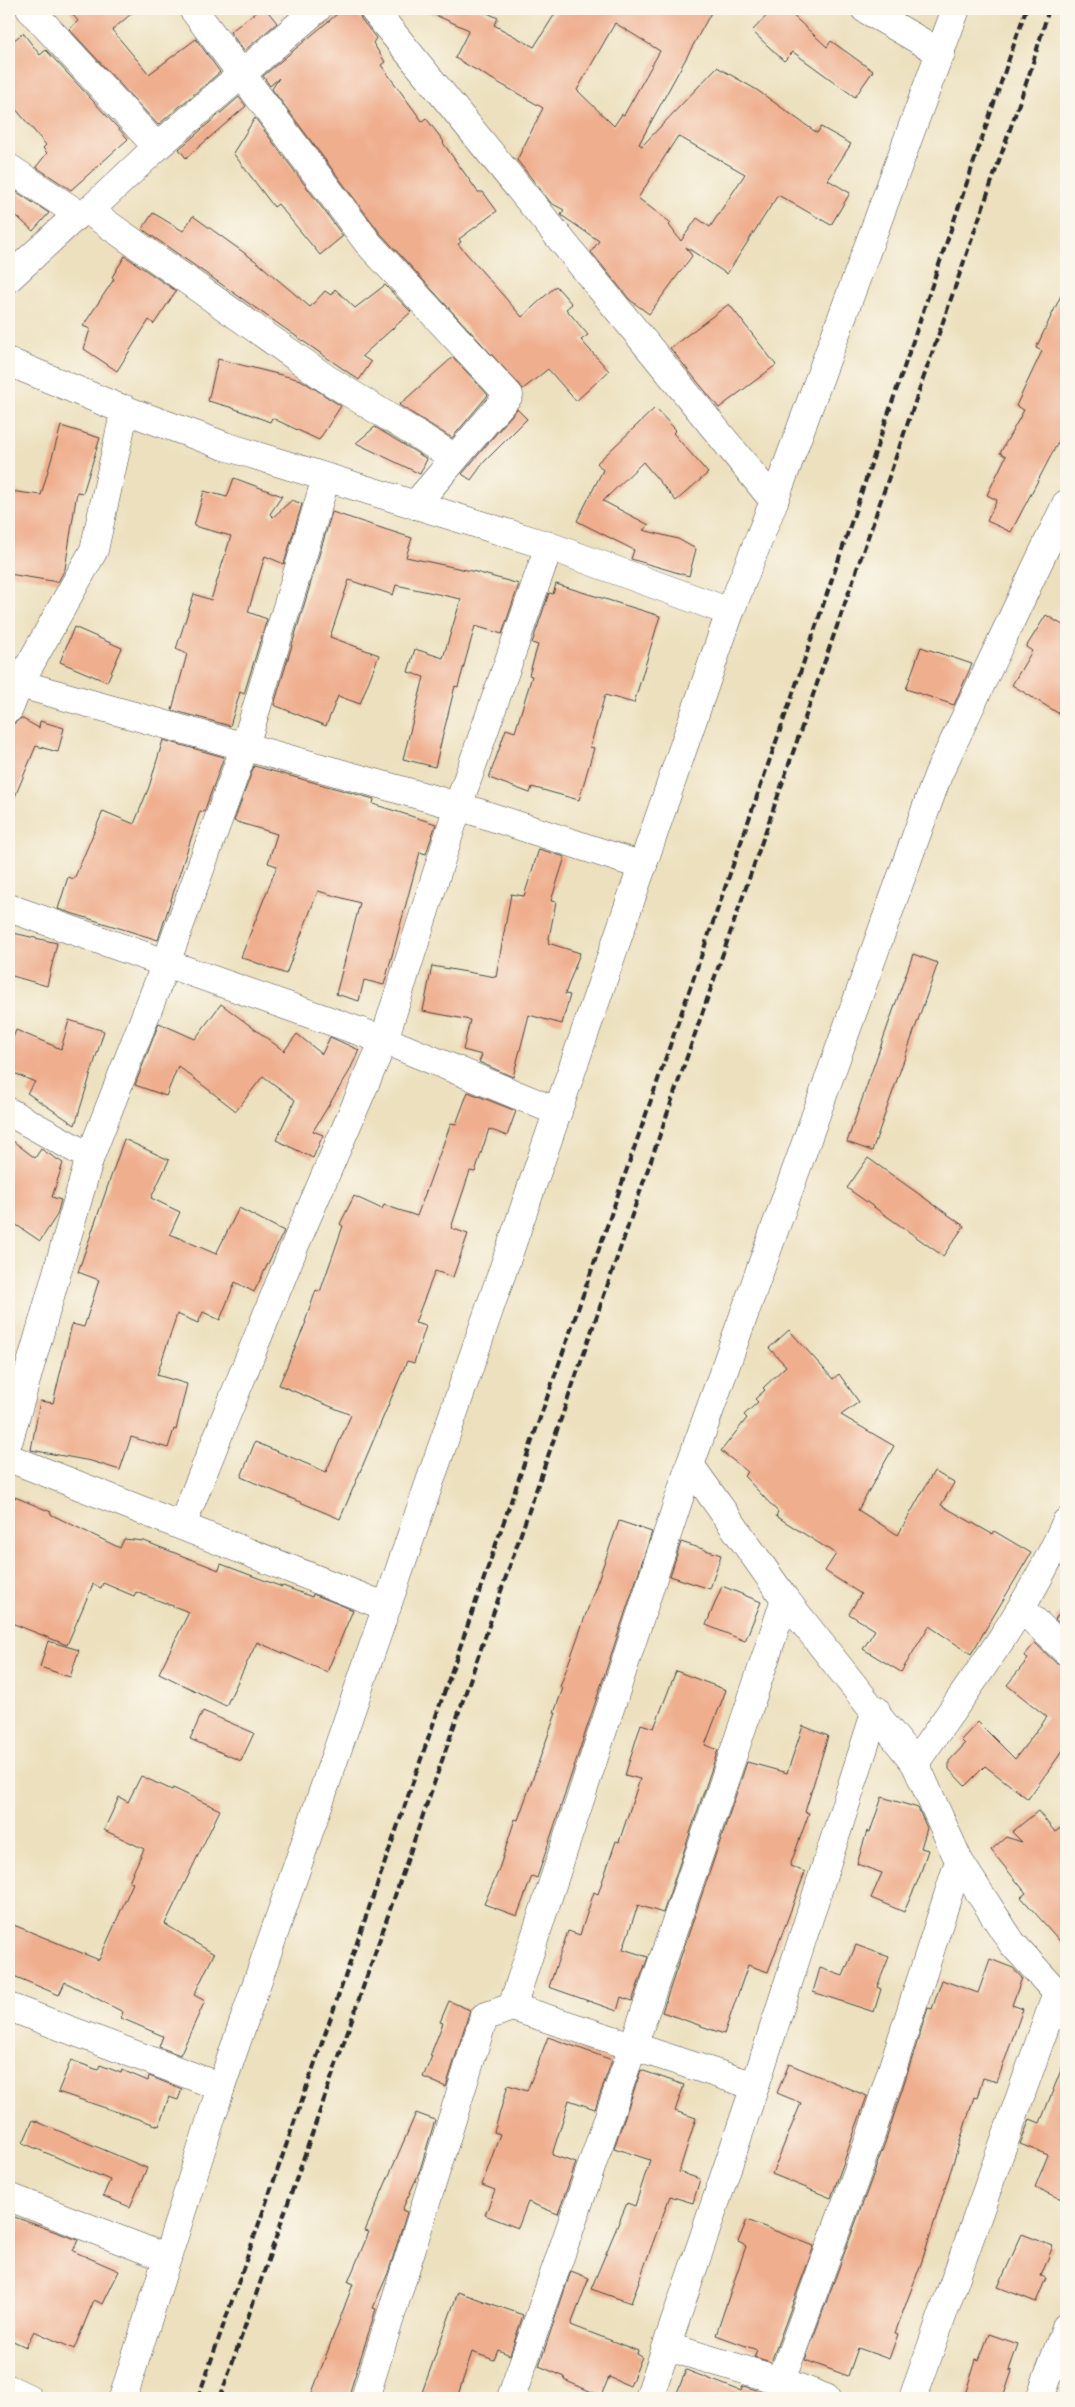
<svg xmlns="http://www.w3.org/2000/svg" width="1075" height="2407" viewBox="0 0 1075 2407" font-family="Vollkorn,serif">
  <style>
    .building { fill: #efaf8f; fill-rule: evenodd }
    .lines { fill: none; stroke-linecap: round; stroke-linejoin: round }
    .minor-casing { stroke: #484641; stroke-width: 29 }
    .minor { stroke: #fff; stroke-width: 28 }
    .rail { stroke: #2b2b2b; stroke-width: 4; stroke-dasharray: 8 4; stroke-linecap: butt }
  </style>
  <rect width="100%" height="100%" fill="#fbf7ec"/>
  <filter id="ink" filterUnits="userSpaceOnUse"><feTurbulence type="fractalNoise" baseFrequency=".02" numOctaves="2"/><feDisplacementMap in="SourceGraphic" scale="10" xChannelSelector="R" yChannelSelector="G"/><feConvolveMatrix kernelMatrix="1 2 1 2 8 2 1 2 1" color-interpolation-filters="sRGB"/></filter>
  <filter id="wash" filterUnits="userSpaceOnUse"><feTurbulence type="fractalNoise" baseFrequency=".0096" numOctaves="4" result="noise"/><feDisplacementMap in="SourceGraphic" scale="20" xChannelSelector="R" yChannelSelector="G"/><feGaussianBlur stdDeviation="1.12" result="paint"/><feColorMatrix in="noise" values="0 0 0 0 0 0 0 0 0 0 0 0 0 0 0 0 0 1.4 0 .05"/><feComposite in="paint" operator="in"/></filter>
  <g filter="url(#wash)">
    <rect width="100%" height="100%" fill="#ece0be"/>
    <g id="blocks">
      <!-- building -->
      <g class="building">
        <path d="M68 9H137L112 30 149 74 196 39 220 72 158 125 69 29 78 21Z"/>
        <path d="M260 9H266L277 23 244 51 230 32Z"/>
        <path d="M343 9H358L361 19 376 38 373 43 385 62 381 65 422 121 426 118 444 142 443 143 478 192H483L497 211 459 239 461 242 458 244 522 317 556 286 572 304 566 309 588 335 581 340 609 371 576 401 548 369 523 389 380 233 272 89 279 78 270 86 263 76Z"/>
        <path d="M422 9H479L498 18 494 25 534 47 558 9H713L639 144 642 146 717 67 757 90 817 133 821 127 851 144 828 180 850 193 831 225 778 195 727 274 686 247 692 256 649 314 630 300 591 252 599 241 561 215 564 210 551 203 517 160 543 108 455 58 469 30ZM615 23 660 51 624 115 622 114 614 126 577 90ZM678 136 745 174 710 227 697 218 681 241 669 225 671 223 638 198Z"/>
        <path d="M773 9H786L827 47 831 41 873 71 855 97 793 52 784 61 752 31Z"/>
        <path d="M23 33 40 55 46 50 128 139 71 190 36 167 47 153 43 148 46 145 9 101V44Z"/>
        <path d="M239 97 246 106 186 158 179 149Z"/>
        <path d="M255 118 343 236 320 255 278 204 274 207 233 153Z"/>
        <path d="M15 191 49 213 33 231 9 209V197Z"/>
        <path d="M153 213 183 231 193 216 257 262 310 307 325 291 331 295 335 289 355 308 385 285 411 312 362 356 371 362 359 380 142 229Z"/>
        <path d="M125 256 176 291 154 324 149 320 117 371 84 349 90 329 83 326 114 279 112 277Z"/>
        <path d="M1066 285V427L1011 532 987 521 997 500 987 495 1006 456 1000 453 1024 410 1016 406 1042 351 1036 348Z"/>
        <path d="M729 304 776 365 719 408 670 348Z"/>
        <path d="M453 357 488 395 452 438 399 405Z"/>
        <path d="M218 359 301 380 341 406 319 440 272 418 270 422 230 407 208 401Z"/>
        <path d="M655 408 676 430 673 433 708 473 676 501 643 462 603 501 649 525 643 530 678 539 696 549 689 576 631 559 634 550 577 521 603 470 597 463Z"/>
        <path d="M517 409 527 419 484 462 471 480 462 474Z"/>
        <path d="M61 426 100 438 83 493 77 492 65 569 58 582 9 574V491L41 495Z"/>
        <path d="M375 427 427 459 420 474 356 443Z"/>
        <path d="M234 478 282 496 270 514 273 517 292 500 302 504 284 564 265 556 248 612 267 619 244 694 240 692 230 726 172 710 187 654 176 649 194 594 211 600 231 536 194 526 204 491 227 497Z"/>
        <path d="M332 512 412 538 406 557 476 572 519 584 502 634 475 626 458 687 455 686 435 767 403 759 424 677 408 672 415 649 443 658 461 599 396 585 393 595 349 580 330 637 379 655 360 704 338 696 326 726 274 705Z"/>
        <path d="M556 584 660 616 634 703 605 695 590 747 594 748 579 800 532 787 530 793 489 778 506 729 515 732 532 676 529 675 538 645 532 643 549 593 553 594Z"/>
        <path d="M1046 615 1066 627V718L1012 685 1032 651 1026 647Z"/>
        <path d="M74 627 122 648 107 682 60 662Z"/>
        <path d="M921 647 972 664 954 705 906 689Z"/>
        <path d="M21 718 39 728 40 721 64 728 58 752 36 746 9 811V731L13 724Z"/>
        <path d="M163 740 224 757 204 812 200 811 158 940 58 909 68 877 74 879 103 811 134 824 149 787Z"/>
        <path d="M254 766 374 799 373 804 436 824 426 854 420 852 384 985 364 980 359 1001 336 994 360 903 318 891 286 974 241 957 277 866 268 863 277 834 234 821Z"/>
        <path d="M539 849 565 857 551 901 556 902 548 943 580 953 565 994 570 995 562 1024 529 1015 513 1077 479 1062 482 1055 463 1050 470 1020 423 1011 432 966 496 977 511 894 524 896Z"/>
        <path d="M9 932 57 943 47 986 9 975Z"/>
        <path d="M913 954 938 963 872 1151 847 1142Z"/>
        <path d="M221 1004 284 1051 297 1034 322 1054 330 1037 359 1050 349 1072 313 1131 323 1135 313 1158 276 1140 295 1100 263 1076 236 1111 178 1066 166 1096 135 1085 159 1023 195 1039Z"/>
        <path d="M69 1020 104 1031 75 1125 27 1093 35 1082 9 1071V1048L16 1030 61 1049Z"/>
        <path d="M468 1092 516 1111 507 1136 489 1129 475 1172 470 1171 451 1228 468 1234 453 1277 435 1271 415 1323 426 1326 414 1363 407 1361 340 1519 241 1477 255 1442 326 1472 351 1415 279 1385 306 1322H305L316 1290 320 1292 343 1226 340 1224 354 1196 382 1209 384 1205 417 1216 451 1123 456 1124Z"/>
        <path d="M9 1138 35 1158 41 1149 63 1163 52 1197 61 1200 57 1215 40 1241 9 1220Z"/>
        <path d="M124 1139 169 1160 151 1198 180 1212 170 1234 216 1254 239 1208 284 1231 254 1292 235 1282 220 1320 203 1312 198 1323 177 1314 157 1375 187 1384 176 1430 174 1429 168 1448 131 1437 120 1470 91 1461 31 1450 40 1401 53 1403 72 1324 84 1327 99 1280 78 1272Z"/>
        <path d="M868 1158 964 1226 943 1256 847 1188Z"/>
        <path d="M789 1330 833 1379 839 1374 859 1402 841 1415 894 1446 858 1510 898 1535 934 1471 954 1483 941 1505 992 1534 994 1531 1031 1553 971 1654 929 1626 901 1672 863 1649 875 1630 849 1614 861 1594 825 1571 836 1554 776 1516 778 1512 744 1476 748 1472 721 1451 747 1418 744 1415 758 1402 755 1399 765 1390 763 1388 786 1366 769 1348Z"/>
        <path d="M15 1497 51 1512 50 1514 120 1548 124 1539 144 1541 219 1570 221 1564 282 1587 283 1586 312 1597 313 1594 353 1610 327 1672 257 1642 226 1706 159 1673 189 1612 136 1592 134 1596 103 1583 101 1588 93 1584 67 1645 9 1622V1510Z"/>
        <path d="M619 1521 652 1532 537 1878 532 1876 517 1916 484 1904 498 1872 515 1819 518 1820 556 1713H554L563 1688 560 1687Z"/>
        <path d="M681 1542 721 1555 710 1589 670 1576Z"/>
        <path d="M722 1586 761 1602 745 1641 706 1625Z"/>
        <path d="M1066 1604V1630L1055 1619Z"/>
        <path d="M48 1641 79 1650 70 1677 40 1667Z"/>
        <path d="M1035 1643 1055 1662 1066 1666V1746L1028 1799 985 1766 965 1786 949 1769V1761L965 1744 961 1740 978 1722 1015 1759 1047 1717 1007 1685 1028 1659 1024 1656Z"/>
        <path d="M676 1671 726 1690 705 1745 718 1750 663 1913 638 1905 623 1949 648 1957 632 2001 621 1997 617 2011 549 1987 568 1931 580 1935 594 1892 598 1894 616 1841 619 1842 640 1779 625 1775 641 1724 654 1728Z"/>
        <path d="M203 1711 254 1733 241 1761 190 1739Z"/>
        <path d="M803 1726 828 1736 805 1812 809 1813 790 1866 805 1872 768 1972 748 1965 724 2034 662 2012 747 1762 787 1773Z"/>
        <path d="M141 1776 172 1790 173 1788 220 1810 165 1924 214 1954 194 1995 205 2001 180 2055 159 2047 163 2036 121 2018 123 2012 65 1982 59 1995 9 1974V1923L99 1960 133 1883 129 1881 144 1849 104 1830 119 1797 128 1802Z"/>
        <path d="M882 1797 918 1808 927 1828 921 1848 928 1850 919 1878 904 1912 871 1898 882 1873 857 1864 867 1831 870 1832Z"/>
        <path d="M1038 1811 1055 1832 1066 1824V1948L1021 1897 1026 1893 991 1850 1006 1837 1022 1842 1012 1832Z"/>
        <path d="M856 1945 889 1957 877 1987 881 1989 874 2012 813 1992 820 1968 843 1976Z"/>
        <path d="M990 1959 1013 1968 1022 1978 1012 2005 1023 2009 997 2082 983 2078 977 2098 974 2097 922 2261 895 2333 898 2334 889 2359 858 2348 848 2376 805 2360 886 2140 928 2008 932 2009 942 1980 978 1993Z"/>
        <path d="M449 2001 470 2010 446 2087 423 2077 432 2056H430L443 2023 440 2022Z"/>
        <path d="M548 2037 612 2060 595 2109 569 2100 552 2155 576 2163 558 2214 528 2202 518 2228 485 2215 495 2190 482 2185 500 2134 494 2132 508 2085 527 2091Z"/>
        <path d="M71 2060 98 2070 100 2065 121 2073 122 2070 148 2081 149 2076 182 2089 178 2100 169 2097 159 2126 58 2092Z"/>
        <path d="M1065 2060H1066V2201L1035 2187 1048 2155 1020 2144 1030 2119 1040 2123Z"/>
        <path d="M789 2064 867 2096 831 2198 772 2174 801 2103 777 2093Z"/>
        <path d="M641 2070 684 2085 675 2111 696 2118 679 2172 700 2179 693 2203 670 2196 631 2303 591 2289 627 2203 635 2206 650 2160 614 2148Z"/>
        <path d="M416 2113 435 2120 419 2173 402 2210 407 2212 388 2273 373 2308 376 2309 348 2398H310L353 2284 348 2282 369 2232 365 2231Z"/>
        <path d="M33 2120 147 2168 130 2207 103 2196 110 2180 23 2143Z"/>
        <path d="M9 2215 78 2240 73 2251 119 2271 103 2304 94 2300 74 2349 34 2331 26 2347 9 2339Z"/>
        <path d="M747 2220 814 2246 771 2362 754 2357 757 2350 716 2335 746 2246 738 2242Z"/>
        <path d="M1022 2234 1053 2246 1041 2276 1046 2278 1036 2302 998 2287Z"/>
        <path d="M571 2271 589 2278 571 2325 638 2351 637 2354 642 2357 630 2386 609 2377 601 2396 564 2380 565 2377 539 2366Z"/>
        <path d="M458 2292 523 2315 510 2355 498 2350 494 2360 472 2352 457 2398H420Z"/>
        <path d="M989 2334 1018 2344 1009 2370 1012 2371 1003 2398H964L976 2359 979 2360Z"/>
        <path d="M686 2370 741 2391 743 2386 770 2394 768 2398H675Z"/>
      </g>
    </g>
  </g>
  <g filter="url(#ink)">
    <use href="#blocks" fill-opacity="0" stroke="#484641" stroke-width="1"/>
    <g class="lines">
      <!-- minor casing -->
      <g class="minor-casing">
        <g id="minor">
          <path d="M30 9 157 147"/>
          <path d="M193 9 368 243 509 395 415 505"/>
          <path d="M373 9 774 501"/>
          <path d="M865 9 941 53"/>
          <path d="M9 168 78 214"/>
          <path d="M89 211 327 379 455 458"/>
          <path d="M9 278 78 214 89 211 157 147 317 9"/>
          <path d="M9 362 112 405 225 446 549 546 730 612"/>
          <path d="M9 681 458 806 643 866"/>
          <path d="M9 709 19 684 94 550 125 409"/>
          <path d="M9 908 384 1040 558 1112"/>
          <path d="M9 1112 90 1157"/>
          <path d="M9 1440 90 1157 166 963 245 746 326 478"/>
          <path d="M9 1458 387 1607"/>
          <path d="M690 1465 785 1599 915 1763 959 1861 1012 1943 1057 1993 1055 2002 1066 2017"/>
          <path d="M182 1525 295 1245 384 1040 458 806 549 546"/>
          <path d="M1022 1609 1066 1651"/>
          <path d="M915 1763C970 1684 1028 1610 1066 1522"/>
          <path d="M9 2007 221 2087"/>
          <path d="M512 2007 755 2086"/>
          <path d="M9 2197 167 2258"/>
          <path d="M668 2347 781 2381 826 2398"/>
          <path d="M781 2381 871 2135 959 1861"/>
          <path d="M9 2389 28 2398"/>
          <path d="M123 2398 221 2087 730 612 774 501 956 9"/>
          <path d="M365 2398 484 2017 512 2007 690 1465 938 775 1066 504"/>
          <path d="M511 2398C603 2132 697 1867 785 1599"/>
          <path d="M649 2398 755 2086 876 1710"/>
          <path d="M913 2398 1057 1993"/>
          <path d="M1040 2398 1066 2327"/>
        </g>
      </g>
      <!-- minor -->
      <use href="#minor" class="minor"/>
      <!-- rail -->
      <g class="rail">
        <path d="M198 2398 800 673 1026 9"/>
        <path d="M220 2398 1031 69 1049 9"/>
      </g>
    </g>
  </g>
  <!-- margin -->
  <rect width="1075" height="2407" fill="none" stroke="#fbf7ec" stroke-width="30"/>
</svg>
